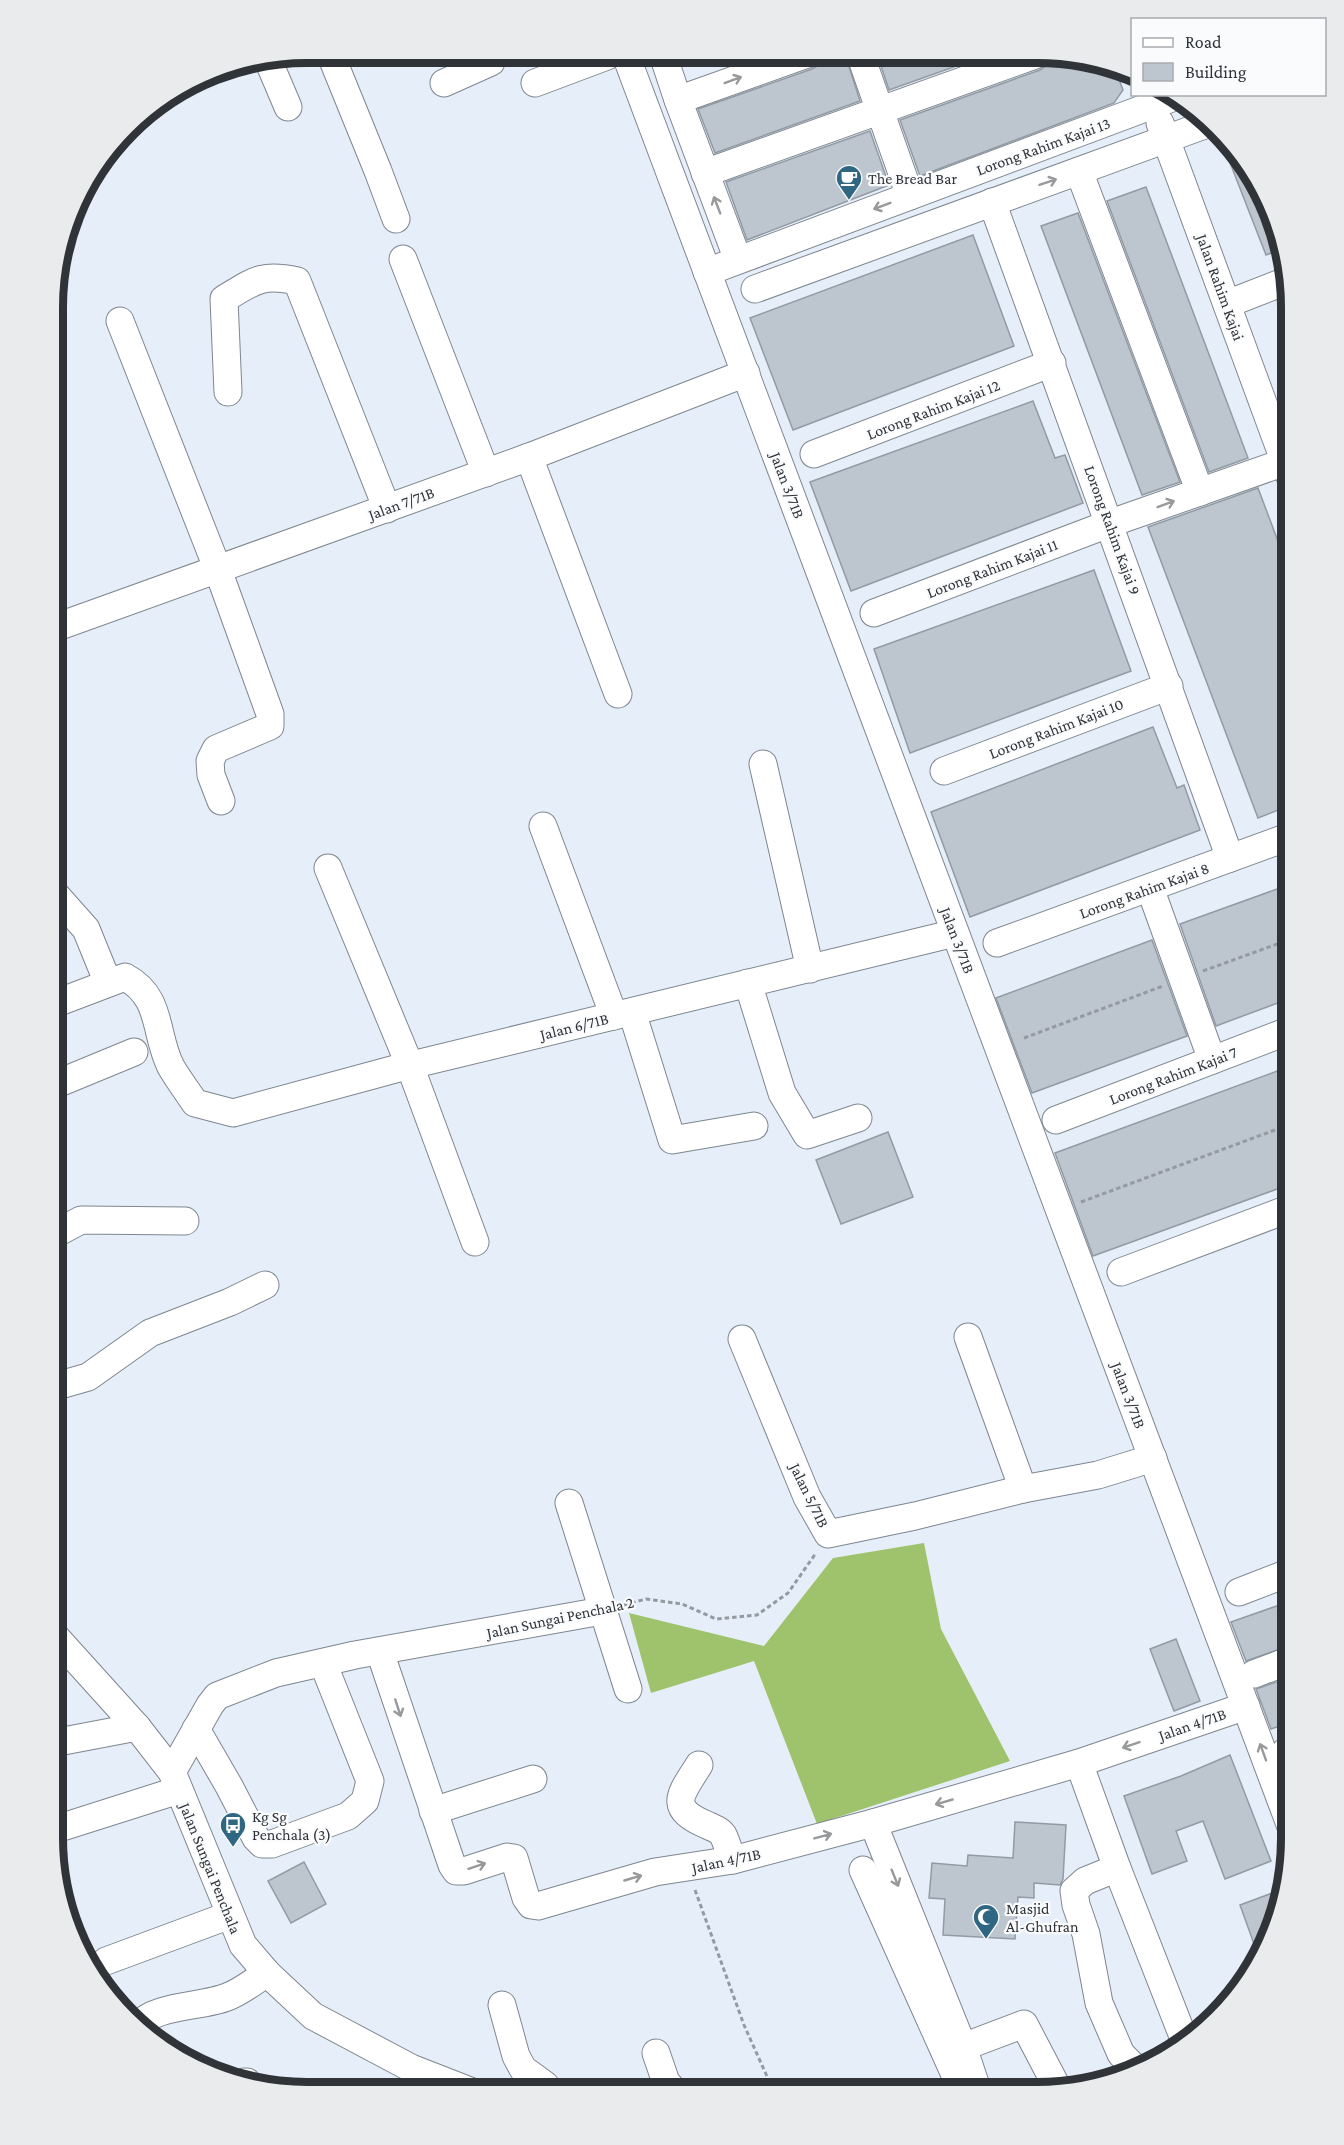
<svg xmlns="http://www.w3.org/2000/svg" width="1344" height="2145" viewBox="0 0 1344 2145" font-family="'Crimson Pro',serif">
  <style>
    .forest { fill: #9fc36d }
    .building { fill: #bdc5cf; stroke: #929aa3; stroke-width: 1.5 }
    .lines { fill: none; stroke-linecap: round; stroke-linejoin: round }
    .minor-casing { stroke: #7e868f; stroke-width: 29 }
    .path { stroke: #939aa1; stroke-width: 3; stroke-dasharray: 4.5 3; stroke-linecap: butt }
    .minor { stroke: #fff; stroke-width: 27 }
    .oneway { stroke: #98999b }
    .labels { text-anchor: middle; stroke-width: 4.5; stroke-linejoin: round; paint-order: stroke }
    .street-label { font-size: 16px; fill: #303337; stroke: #fafbfd }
    .poi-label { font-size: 16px; fill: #303337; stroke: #fafbfd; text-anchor: start }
    .rim { fill: none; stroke: #303337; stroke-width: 8 }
  </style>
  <rect width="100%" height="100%" fill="#e6eff9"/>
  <!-- forest -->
  <path class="forest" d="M924 1543 941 1629 1010 1761 817 1824 754 1661 651 1693 629 1613 764 1646 833 1558Z"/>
  <!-- building -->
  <g class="building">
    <path d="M831 54H845L860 101 715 153 698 109 812 69 819 65 822 58Z"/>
    <path d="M877 54H990L889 90Z"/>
    <path d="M1050 55H1071L1114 66 1123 90 1114 103 920 176 900 120 1040 70 1047 65Z"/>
    <path d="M870 131 889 185 747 240 726 182Z"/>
    <path d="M1223 136 1239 152 1272 210 1280 250 1266 255 1220 137Z"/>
    <path d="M1146 187 1248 458 1209 472 1107 201Z"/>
    <path d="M1078 213 1180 482 1142 495 1041 226Z"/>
    <path d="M973 235 1014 346 793 430 750 318Z"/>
    <path d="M1033 401 1055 458 1065 455 1083 503 851 591 810 482Z"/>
    <path d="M1258 488 1291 576V805L1258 818 1148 527Z"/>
    <path d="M1094 570 1131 671 910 753 874 649Z"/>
    <path d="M1153 727 1177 788 1184 785 1200 830 970 917 931 812Z"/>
    <path d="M1291 884V998L1216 1026 1180 924Z"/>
    <path d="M1152 940 1187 1036 1032 1093 996 998Z"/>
    <path d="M1280 1070 1291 1099V1184L1093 1256 1055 1153Z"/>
    <path d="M888 1132 913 1197 841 1224 816 1160Z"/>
    <path d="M1291 1601V1645L1246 1661 1231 1622Z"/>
    <path d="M1176 1639 1200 1701 1174 1711 1150 1649Z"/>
    <path d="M1291 1677V1722L1271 1729 1256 1689Z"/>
    <path d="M1230 1755 1271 1861 1225 1879 1203 1821 1176 1831 1187 1861 1152 1874 1124 1796 1181 1776Z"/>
    <path d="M1015 1822 1066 1825 1063 1879 1060 1885 1034 1883V1898L1018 1897 1015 1939 943 1935 945 1899 929 1898 932 1863 967 1866 968 1855 1013 1858Z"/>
    <path d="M304 1862 326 1904 291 1923 268 1881Z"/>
    <path d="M1283 1889 1272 1935 1259 1958 1240 1905Z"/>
  </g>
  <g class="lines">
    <!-- minor casing -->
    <g class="minor-casing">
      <g id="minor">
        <path d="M330 53 378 171 396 219"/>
        <path d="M625 53 1291 1827"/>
        <path d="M666 54 665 61 678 100 738 260"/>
        <path d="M860 54 910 196"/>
        <path d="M268 60 288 107"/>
        <path d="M444 83 491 62 492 53"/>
        <path d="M535 83 607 56 606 53"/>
        <path d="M678 100 807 54"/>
        <path d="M1160 123 1291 479"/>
        <path d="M1079 171 1200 492"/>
        <path d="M705 173 1035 55"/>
        <path d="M992 202 1230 858"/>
        <path d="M403 259 486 473"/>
        <path d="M707 272 1177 96"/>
        <path d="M755 289 1210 123"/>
        <path d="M1227 304 1286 281"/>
        <path d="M120 321 218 570 270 714V726L216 749 210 761 211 775 221 801"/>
        <path d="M228 392 224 299C254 281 261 273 297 281L387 509"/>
        <path d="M814 454 1052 363"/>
        <path d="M529 457 618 694"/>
        <path d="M874 613 1111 523 1285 462"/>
        <path d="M54 628 529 457 746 373"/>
        <path d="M763 764 810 969"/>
        <path d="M944 771 1169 686"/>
        <path d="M543 826 614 1016"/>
        <path d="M328 868 410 1066 475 1242"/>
        <path d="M1150 888 1212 1060"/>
        <path d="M54 893 86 929 108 983"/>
        <path d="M997 943 1291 836"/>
        <path d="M748 983 782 1093 807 1135 858 1118"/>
        <path d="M54 1004 125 977C163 997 154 1034 171 1067 178 1079 187 1091 195 1103L233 1113 399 1068 955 933"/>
        <path d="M632 1012 672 1140 754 1126"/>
        <path d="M54 1085 134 1052"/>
        <path d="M1056 1120 1291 1030"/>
        <path d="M53 1235 81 1220 185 1221"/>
        <path d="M1121 1272 1291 1208"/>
        <path d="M968 1337 1023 1489"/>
        <path d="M742 1339 807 1497 828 1534 915 1516 1023 1489 1098 1475 1153 1458"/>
        <path d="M53 1387 88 1377 150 1333 230 1302 265 1285"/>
        <path d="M569 1503 628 1689"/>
        <path d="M1239 1592 1291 1572"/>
        <path d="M53 1634 137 1727 172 1772 243 1945 267 1973 313 2016 411 2068 470 2091"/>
        <path d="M380 1652 452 1865 456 1871H464L507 1857 514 1858 526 1898 531 1905 538 1906 655 1872 733 1860 873 1823 1079 1763 1246 1706"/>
        <path d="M1254 1674 1291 1660"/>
        <path d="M196 1729 229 1786 256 1838 262 1844H272L348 1816 365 1801 370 1781 323 1663"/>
        <path d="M53 1743 137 1727"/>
        <path d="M1285 1752 1291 1750"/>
        <path d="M1079 1763 1117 1868 1186 2044"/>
        <path d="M699 1765C680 1795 667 1808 707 1825 712 1828 719 1829 723 1835 726 1840 729 1853 733 1860"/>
        <path d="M172 1772 210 1705 217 1696 276 1673 355 1655 602 1611"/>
        <path d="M433 1811 533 1779"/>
        <path d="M873 1823 963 2047 978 2092"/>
        <path d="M53 1830 179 1790"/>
        <path d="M1117 1868 1085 1881 1074 1891 1076 1905 1086 1934 1099 2003 1121 2054 1138 2071"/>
        <path d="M863 1870 956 2077"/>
        <path d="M106 1961 230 1915"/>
        <path d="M502 2005 516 2056 523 2069 545 2085 546 2091"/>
        <path d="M138 2026C153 2005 203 2007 227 1997 241 1992 254 1981 267 1973"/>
        <path d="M963 2047 1024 2024 1057 2087"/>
        <path d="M656 2053 666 2082 674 2091"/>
        <path d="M244 2082H247"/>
      </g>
    </g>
    <!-- path -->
    <g class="path">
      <path d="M1203 971 1291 939"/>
      <path d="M1024 1038 1163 986"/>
      <path d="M1081 1202 1291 1124"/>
      <path d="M624 1605 646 1599 682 1604 716 1619 757 1615 788 1593 816 1553"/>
      <path d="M695 1890 744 2025 774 2092"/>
    </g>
    <!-- minor -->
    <use href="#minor" class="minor"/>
  </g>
  <!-- one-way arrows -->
  <defs><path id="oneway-shaft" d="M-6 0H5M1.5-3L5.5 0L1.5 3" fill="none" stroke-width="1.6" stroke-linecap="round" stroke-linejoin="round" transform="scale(1.5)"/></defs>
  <g class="oneway">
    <use href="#oneway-shaft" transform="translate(733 80) rotate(-20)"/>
    <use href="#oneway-shaft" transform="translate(1048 182) rotate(-19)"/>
    <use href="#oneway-shaft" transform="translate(717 205) rotate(-111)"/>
    <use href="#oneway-shaft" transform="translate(882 206) rotate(159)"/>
    <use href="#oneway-shaft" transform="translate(1166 504) rotate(-20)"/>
    <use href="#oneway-shaft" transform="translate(398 1708) rotate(72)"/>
    <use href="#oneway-shaft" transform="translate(1131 1745) rotate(161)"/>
    <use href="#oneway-shaft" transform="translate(1263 1752) rotate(-110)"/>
    <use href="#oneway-shaft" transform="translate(944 1802) rotate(164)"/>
    <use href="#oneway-shaft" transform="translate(823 1836) rotate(-15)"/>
    <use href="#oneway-shaft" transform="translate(477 1866) rotate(-18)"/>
    <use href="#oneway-shaft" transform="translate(633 1878) rotate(-16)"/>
    <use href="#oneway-shaft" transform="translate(895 1878) rotate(68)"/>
  </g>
  <!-- icons -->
  <defs>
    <g id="cafe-pin" transform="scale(1.35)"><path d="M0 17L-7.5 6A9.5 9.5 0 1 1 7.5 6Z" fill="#2f6681" stroke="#fafbfd"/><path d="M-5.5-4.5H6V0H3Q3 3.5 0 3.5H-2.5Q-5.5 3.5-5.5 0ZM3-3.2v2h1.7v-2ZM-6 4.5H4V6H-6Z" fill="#fff"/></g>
    <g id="bus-pin" transform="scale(1.35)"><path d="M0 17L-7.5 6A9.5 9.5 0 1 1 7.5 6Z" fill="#2f6681" stroke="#fafbfd"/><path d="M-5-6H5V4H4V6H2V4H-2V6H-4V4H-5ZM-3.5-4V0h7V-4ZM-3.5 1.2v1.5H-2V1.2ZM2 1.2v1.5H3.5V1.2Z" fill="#fff"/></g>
    <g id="mosque-pin" transform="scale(1.35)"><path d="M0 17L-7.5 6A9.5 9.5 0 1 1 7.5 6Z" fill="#2f6681" stroke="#fafbfd"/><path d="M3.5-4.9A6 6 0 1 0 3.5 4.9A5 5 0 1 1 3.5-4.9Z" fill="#fff"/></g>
  </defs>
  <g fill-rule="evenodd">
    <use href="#cafe-pin" x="849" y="178"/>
    <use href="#bus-pin" x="233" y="1825"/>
    <use href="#mosque-pin" x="986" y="1917"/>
  </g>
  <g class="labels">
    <!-- street labels -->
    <g class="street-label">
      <text transform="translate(1043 146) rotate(-20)" y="6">Lorong Rahim Kajai 13</text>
      <text transform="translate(1221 287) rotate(70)" y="6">Jalan Rahim Kajai</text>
      <text transform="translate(933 409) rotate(-21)" y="6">Lorong Rahim Kajai 12</text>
      <text transform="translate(788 485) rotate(69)" y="6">Jalan 3/71B</text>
      <text transform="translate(401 503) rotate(-20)" y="6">Jalan 7/71B</text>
      <text transform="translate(1113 530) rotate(70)" y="6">Lorong Rahim Kajai 9</text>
      <text transform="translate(992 568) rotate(-21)" y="6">Lorong Rahim Kajai 11</text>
      <text transform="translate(1056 728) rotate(-21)" y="6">Lorong Rahim Kajai 10</text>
      <text transform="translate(1144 890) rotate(-20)" y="6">Lorong Rahim Kajai 8</text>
      <text transform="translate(958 940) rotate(69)" y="6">Jalan 3/71B</text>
      <text transform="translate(574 1026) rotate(-14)" y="6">Jalan 6/71B</text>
      <text transform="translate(1173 1075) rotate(-21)" y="6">Lorong Rahim Kajai 7</text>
      <text transform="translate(1129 1395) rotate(69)" y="6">Jalan 3/71B</text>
      <text transform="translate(810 1495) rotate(64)" y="6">Jalan 5/71B</text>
      <text transform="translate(560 1617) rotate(-12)" y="6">Jalan Sungai Penchala 2</text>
      <text transform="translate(1192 1724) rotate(-19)" y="6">Jalan 4/71B</text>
      <text transform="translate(726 1860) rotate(-12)" y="6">Jalan 4/71B</text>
      <text transform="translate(211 1868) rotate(68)" y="6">Jalan Sungai Penchala</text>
    </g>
    <!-- poi labels -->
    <g class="poi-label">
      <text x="868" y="184">The Bread Bar</text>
      <text x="252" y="1822">Kg Sg<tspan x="252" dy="18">Penchala (3)</tspan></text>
      <text x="1006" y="1914">Masjid<tspan x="1006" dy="18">Al-Ghufran</tspan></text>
    </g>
  </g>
  <!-- crop -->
  <path d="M0 0H1344V2145H0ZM307 63H1037A244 244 0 0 1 1281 307V1838A244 244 0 0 1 1037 2082H307A244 244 0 0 1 63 1838V307A244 244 0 0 1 307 63Z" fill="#eaebed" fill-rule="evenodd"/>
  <path class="rim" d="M307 63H1037A244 244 0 0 1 1281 307V1838A244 244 0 0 1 1037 2082H307A244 244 0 0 1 63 1838V307A244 244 0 0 1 307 63Z"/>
  <!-- legend -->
  <rect x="1131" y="18" width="195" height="78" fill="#fafbfd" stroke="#a9abae" stroke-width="1.5"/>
  <rect x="1143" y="38" width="30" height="9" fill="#ffffff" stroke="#a9abae" stroke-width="1.5"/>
  <text x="1185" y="48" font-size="18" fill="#303337">Road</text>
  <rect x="1143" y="63" width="30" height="18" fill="#bdc5cf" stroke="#a9abae" stroke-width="1.5"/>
  <text x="1185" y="78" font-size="18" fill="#303337">Building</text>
</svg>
